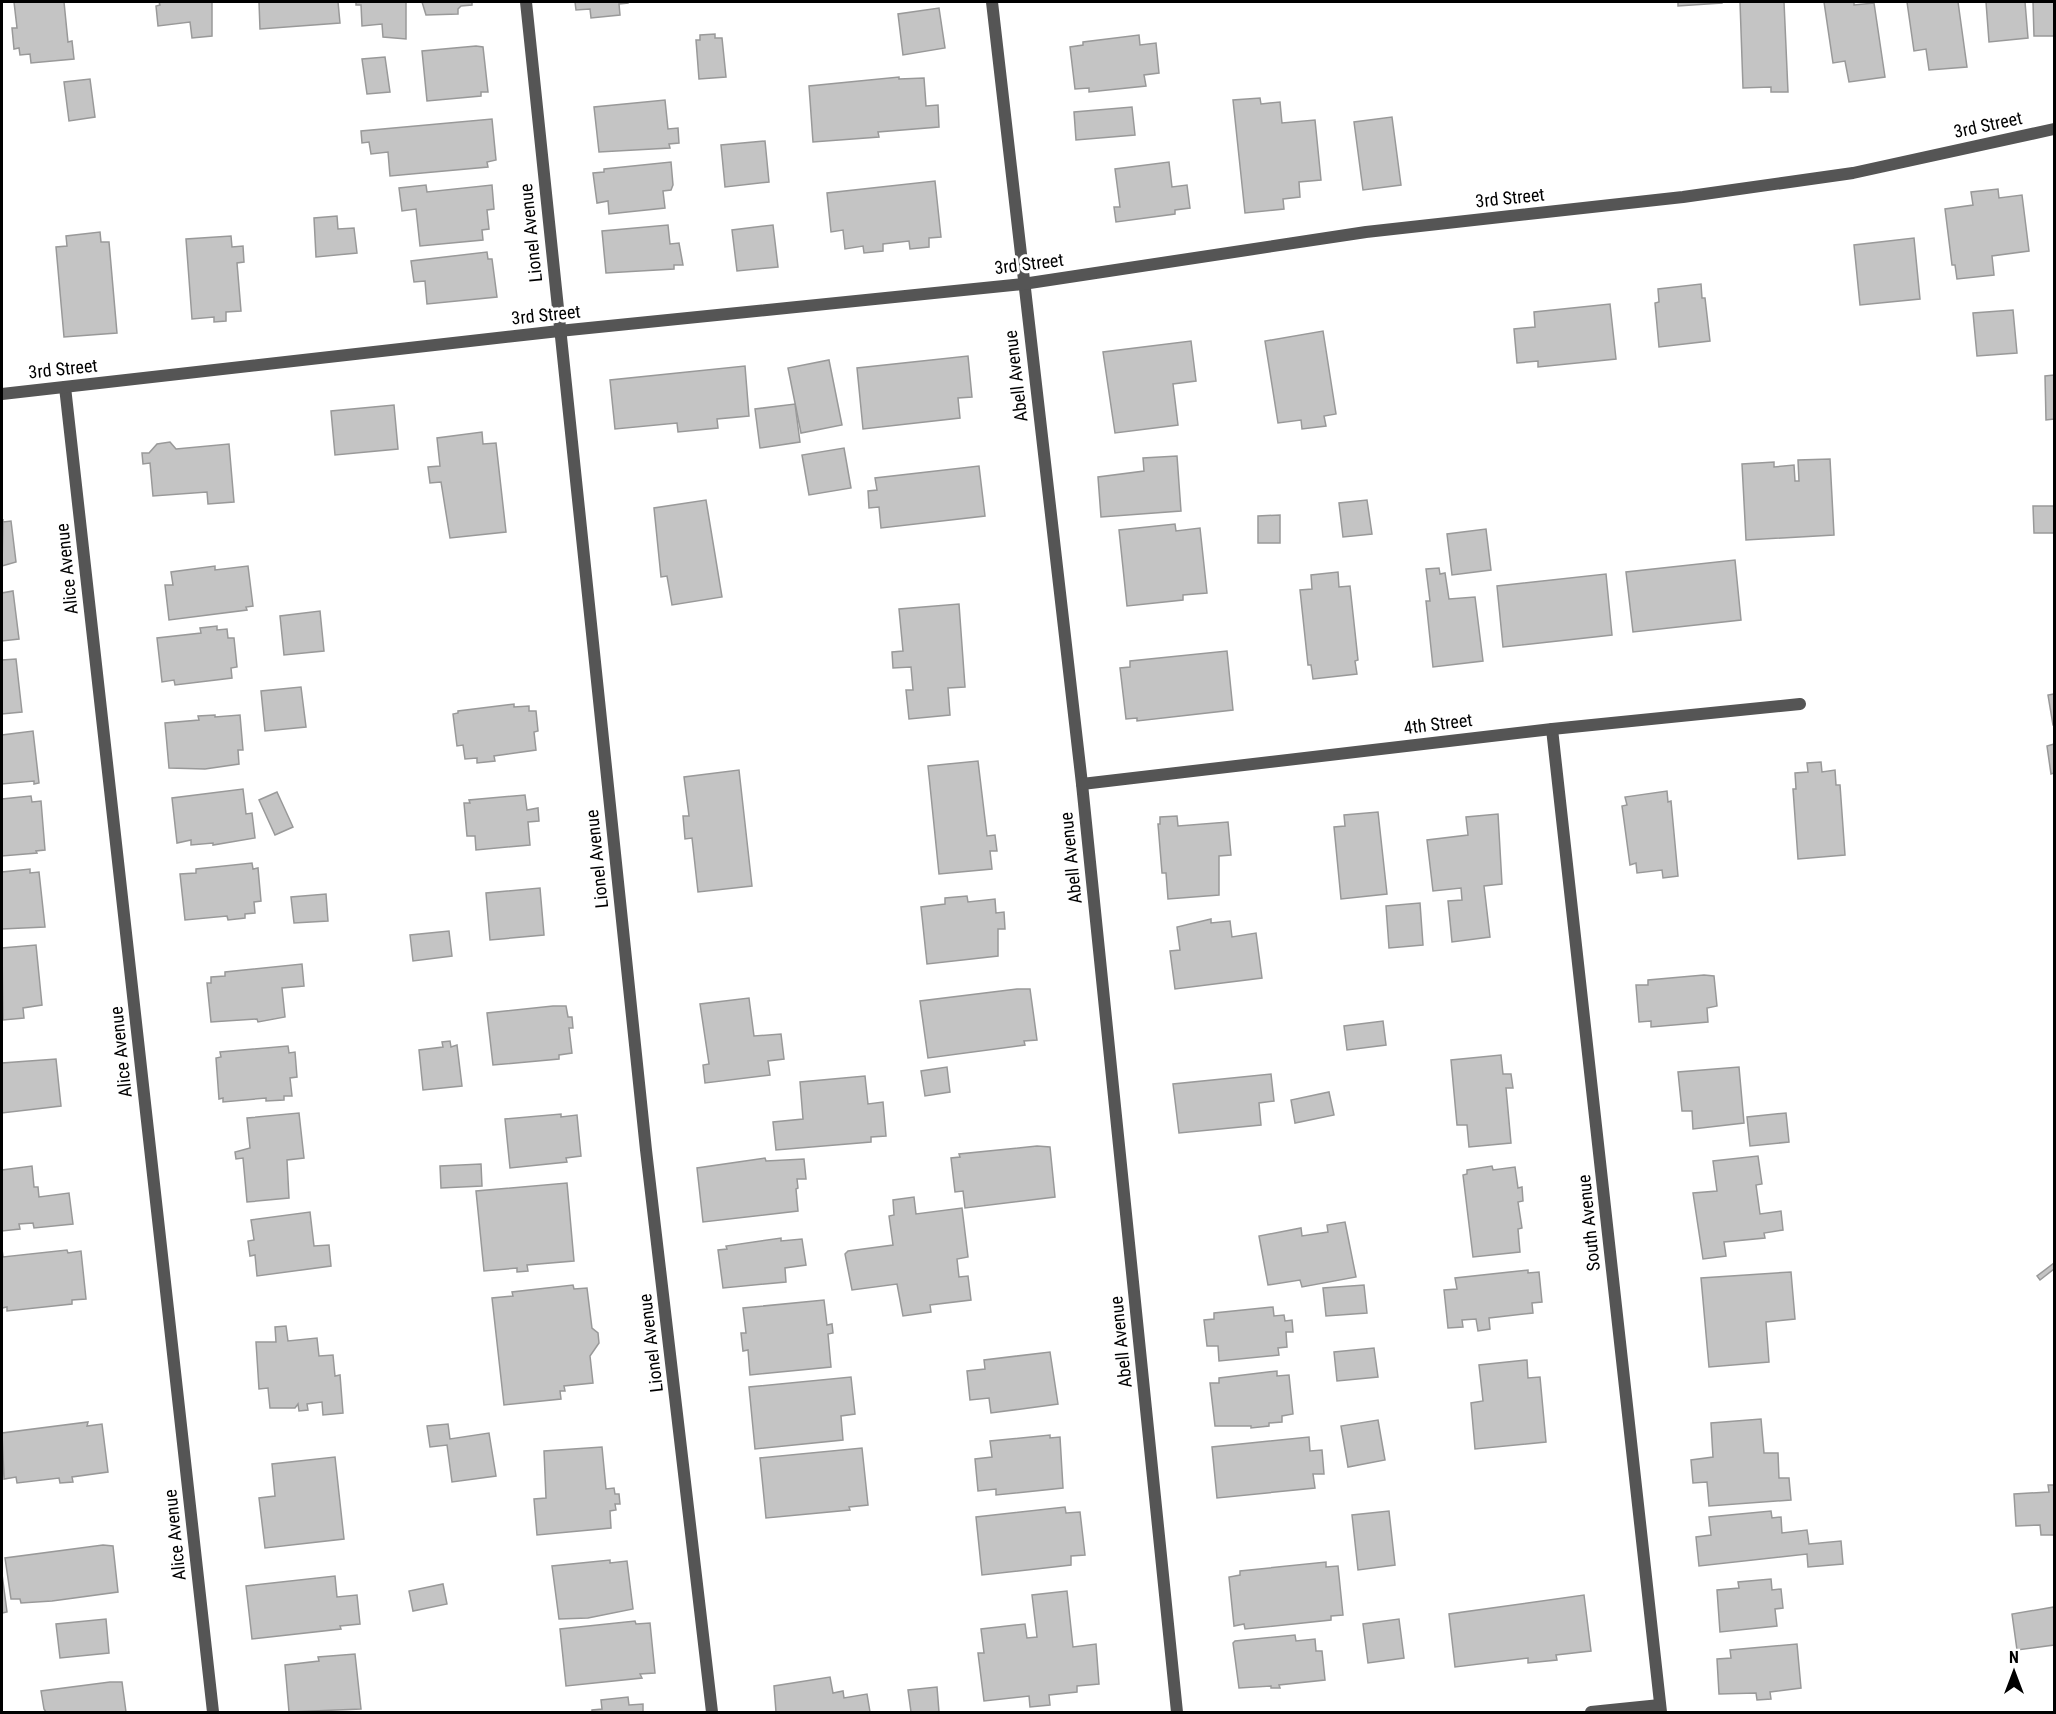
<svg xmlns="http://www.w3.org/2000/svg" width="2056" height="1714" viewBox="0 0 2056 1714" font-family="'Roboto Condensed',sans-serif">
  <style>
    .building { fill: #c4c4c4; stroke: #999; stroke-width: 1.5 }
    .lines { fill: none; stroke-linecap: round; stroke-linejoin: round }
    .street { stroke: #555; stroke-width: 12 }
    .labels { text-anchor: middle; stroke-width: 6; stroke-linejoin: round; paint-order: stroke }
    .street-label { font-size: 18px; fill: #000; stroke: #fff }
  </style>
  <rect width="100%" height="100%" fill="#fff"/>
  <!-- building -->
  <g class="building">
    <path d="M14 2H64L68 42 72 41 74 59 31 63 30 54 20 55 19 48 14 49 12 28H17Z"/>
    <path d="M159 2H212V36L192 38 190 22 158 26 156 6 160 5Z"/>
    <path d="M259 2H338L340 23 260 29Z"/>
    <path d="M356 2H406V39L383 37 382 24 362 26 361 5H356Z"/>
    <path d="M422 2H472V5L461 6 458 9V14L426 15Z"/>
    <path d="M575 2H628V3L619 4 620 15 591 18 590 9 576 10Z"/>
    <path d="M1678 2H1722V3L1678 6Z"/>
    <path d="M1740 2H1784L1788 92H1771V87L1743 88Z"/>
    <path d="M1824 2H1854V5L1874 3 1885 77 1849 82 1845 61 1833 63Z"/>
    <path d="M1907 2H1958L1967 67 1929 70 1926 49 1914 51Z"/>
    <path d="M1986 2H2025L2028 38 1989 42Z"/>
    <path d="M2033 2H2054V36H2034Z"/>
    <path d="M939 8 945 48 903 55 898 14Z"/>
    <path d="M715 34V38H722L726 77 699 79 696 40H700V35Z"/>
    <path d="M1139 35 1140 45 1156 43 1159 73 1144 75 1146 86 1089 92V88L1075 89 1070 47 1083 45V42Z"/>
    <path d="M476 46 483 47 488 92H481V96L427 101 422 51Z"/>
    <path d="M385 57 390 92 367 94 362 59Z"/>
    <path d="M899 77V79L924 78 926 106 938 105 939 127 878 132 879 137 813 142 809 86Z"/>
    <path d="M90 79 95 117 69 121 64 82Z"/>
    <path d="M1260 98 1261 104 1280 102 1282 123 1315 120 1321 180 1299 182 1300 197 1283 199 1284 209 1245 213 1233 100Z"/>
    <path d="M665 100 668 129 678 128 679 143 669 144 670 148 599 152 594 107Z"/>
    <path d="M1132 107 1135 135 1076 140 1074 112Z"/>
    <path d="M1392 117 1401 185 1363 190 1354 122Z"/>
    <path d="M492 119 496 160 487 162 488 167 390 176 388 152 371 154 369 142 362 143 361 131Z"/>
    <path d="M765 141 769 182 725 187 721 145Z"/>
    <path d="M671 162 673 185 671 190 663 191 665 208 609 214 608 201 597 203 593 173 604 172V169Z"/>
    <path d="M1169 162 1172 187 1187 185 1190 208 1175 210V214L1116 222 1114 207H1120L1115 169Z"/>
    <path d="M935 181 941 237 929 238V247L910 249 909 241 883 244V251L864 253 863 246 845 249 843 230 831 232 827 193Z"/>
    <path d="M426 185 427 192 492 185 494 209 487 210 489 229 482 230 483 240 420 246 416 209 402 211 399 188Z"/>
    <path d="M1998 189 1999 198 2022 195 2029 251 1992 256 1994 275 1957 279 1955 265H1952L1945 209 1973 205 1971 192Z"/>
    <path d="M337 216 338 229 354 228 357 253 316 257 314 218Z"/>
    <path d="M668 225 670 244 679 243 683 265H674V269L606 273 602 231Z"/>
    <path d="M773 225 778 267 737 271 732 230Z"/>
    <path d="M100 232 101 242H109L117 333 64 337 56 247 67 246 66 236Z"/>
    <path d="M231 236 232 247 243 246 244 262 237 263 241 311 226 312V321L214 322V317L192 319 186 239Z"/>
    <path d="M1914 238 1920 299 1860 305 1854 245Z"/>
    <path d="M487 252 488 259H492L497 297 427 304 425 281 414 282 411 261Z"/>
    <path d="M1701 284 1702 298H1705L1710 341 1659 347 1655 303 1659 302 1658 289Z"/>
    <path d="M1610 304 1616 359 1538 367V361L1517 363 1514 329 1535 327 1534 312Z"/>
    <path d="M2013 310 2017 353 1977 356 1973 313Z"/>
    <path d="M1323 331 1336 414 1324 416 1326 426 1302 429 1301 420 1278 423 1265 341Z"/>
    <path d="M1191 341 1196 381 1173 384 1178 425 1115 433 1103 352Z"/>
    <path d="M968 356 972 397 958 398 960 418 863 429 857 368Z"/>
    <path d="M829 360 842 425 801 433 788 368Z"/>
    <path d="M745 366 749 416 717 419 718 428 678 432 677 423 615 429 610 380Z"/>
    <path d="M2054 375V419L2046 420 2045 376Z"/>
    <path d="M795 404 800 442 760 448 755 409Z"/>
    <path d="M394 405 398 449 335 455 331 411Z"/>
    <path d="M482 432 483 444 496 443 506 532 450 538 441 482 430 483 428 467 440 466 437 438Z"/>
    <path d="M170 442 176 449 229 444 234 502 208 504 207 492 153 496 150 463 143 464 142 453H149L157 444Z"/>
    <path d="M844 448 851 488 809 495 802 455Z"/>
    <path d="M1177 456 1181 511 1101 517 1098 477 1144 471 1143 458Z"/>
    <path d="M1830 459 1834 535 1746 540 1742 464 1774 462V467L1794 465 1795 481H1799L1798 460Z"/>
    <path d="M979 466 985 516 881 528 879 507 869 508 868 491 877 490 875 478Z"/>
    <path d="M706 500 722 597 672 605 667 576 661 577 654 508Z"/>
    <path d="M1367 500 1372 534 1343 537 1339 503Z"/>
    <path d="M2033 506H2054V533H2034Z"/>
    <path d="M1280 515V543H1258V516Z"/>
    <path d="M3 519V522L11 521 16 562 2 566Z"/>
    <path d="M1175 524 1176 531 1200 528 1207 593 1183 595V600L1127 606 1119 530Z"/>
    <path d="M1486 529 1491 570 1452 575 1447 534Z"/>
    <path d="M1735 560 1741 620 1633 632 1626 572Z"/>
    <path d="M215 566V570L248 566 253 606 246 607 247 610 169 620 165 585H173L171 572Z"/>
    <path d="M1439 568 1440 574 1445 573 1449 599 1475 597 1483 661 1433 667 1426 601H1430L1426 569Z"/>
    <path d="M1338 572 1339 587 1350 586 1358 660 1355 661 1357 674 1313 679 1311 665H1308L1300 590 1312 589 1311 575Z"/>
    <path d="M1606 574 1612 635 1503 647 1497 586Z"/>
    <path d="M13 591 19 639 2 641V593Z"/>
    <path d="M959 604 965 687 948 688 950 715 909 719 906 690H913L911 667 893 668 892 652 903 651 899 609Z"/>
    <path d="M320 611 324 651 284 655 280 616Z"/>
    <path d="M217 626V630L227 629 228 638H234L237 667 231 668 232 678 175 685 174 680 162 682 157 638 201 633 200 628Z"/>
    <path d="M1227 651 1233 710 1137 721V718L1126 719 1120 668 1130 667V661Z"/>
    <path d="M16 659 22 712 2 714V660Z"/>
    <path d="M301 687 306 727 265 731 261 691Z"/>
    <path d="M2054 694V725H2053L2048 695Z"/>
    <path d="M514 704V707L529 706V711H536L538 731 534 732 536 750 494 756 495 761 477 763V758L465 759 463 745 457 746 453 714 458 713V711Z"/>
    <path d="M215 715V717L240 715 243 750H238L239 764 205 769 169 768 165 723 199 720 198 716Z"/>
    <path d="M33 731 39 783 34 784V781L2 784V735Z"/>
    <path d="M2054 744V773L2051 774 2047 746Z"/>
    <path d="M978 761 987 836 995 835 997 851H990L992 869 939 874 928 766Z"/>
    <path d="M1821 762 1822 772 1835 770 1836 785H1840L1845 855 1798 859 1793 789H1796L1795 773 1808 772 1807 763Z"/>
    <path d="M739 770 752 886 698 892 692 838 685 839 683 816H689L684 777Z"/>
    <path d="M243 789 246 814 252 813 255 838 213 845V843L191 845V840L177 843 172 798Z"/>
    <path d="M1667 791 1668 802 1671 801 1678 876 1663 878 1662 870 1637 873 1636 863 1630 865 1622 806 1627 805 1625 797Z"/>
    <path d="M277 792 293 827 275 835 259 800Z"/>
    <path d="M525 795 527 810 538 808 539 821 528 822 530 845 476 850 475 836H467L464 803H470L469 800Z"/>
    <path d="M31 796 32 802 41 801 45 850 36 851 37 853 2 856V799Z"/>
    <path d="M1378 812 1387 894 1341 899 1334 827 1345 826 1344 815Z"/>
    <path d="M1498 814 1502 884 1484 886 1490 937 1452 942 1448 901 1462 900 1461 888 1433 891 1427 840 1468 835 1466 817Z"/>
    <path d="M1177 816 1178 826 1228 822 1231 855 1219 856V895L1168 899 1166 873H1162L1158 824H1160V817Z"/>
    <path d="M252 863 253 869 258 868 261 901 254 902 255 913 245 914V918L228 920 227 916 185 920 180 874 196 873V869Z"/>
    <path d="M30 869V873L39 872 45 927 2 929V872Z"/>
    <path d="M540 888 544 935 490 940 486 893Z"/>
    <path d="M326 894 328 921 294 923 291 897Z"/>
    <path d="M967 896 968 902 995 899 996 913 1004 912 1005 929H998V956L927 964 921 907 945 904V898Z"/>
    <path d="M1420 903 1423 945 1389 948 1386 906Z"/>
    <path d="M1211 919V923L1230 921 1232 937 1256 933 1262 978 1175 989 1170 951 1180 950 1177 927Z"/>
    <path d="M449 931 452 956 413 961 410 935Z"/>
    <path d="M36 945 42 1005 23 1008 24 1018 3 1020 2 948Z"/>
    <path d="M302 964 304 986 282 988 285 1017 258 1022 257 1019 211 1022 207 983H211V977L225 976V972Z"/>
    <path d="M1704 975 1714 976 1717 1006 1707 1008 1708 1022 1651 1027V1021L1639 1022 1636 985H1648V980Z"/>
    <path d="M1017 989H1030L1037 1040 1024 1041 1025 1045 928 1058 920 1001Z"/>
    <path d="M749 998 754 1036 781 1034 784 1059 768 1061 770 1075 705 1083 703 1065 709 1064 700 1004Z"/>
    <path d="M553 1006H566L568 1017H572L573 1028H569L572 1053 559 1055V1059L493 1065 487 1013Z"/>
    <path d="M1383 1021 1386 1045 1347 1050 1344 1026Z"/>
    <path d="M450 1041 451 1047 457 1045 462 1086 423 1090 419 1050 443 1047 442 1042Z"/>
    <path d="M288 1046 289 1053 295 1052 297 1077 290 1078 292 1096H284V1100L266 1101V1098L223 1102V1098L219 1099 216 1058 221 1057 220 1052Z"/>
    <path d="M1501 1055 1503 1074H1511L1513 1088H1506L1511 1143 1469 1147 1467 1125H1457L1451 1060Z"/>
    <path d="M56 1059 61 1106 2 1113V1063Z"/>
    <path d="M947 1067 950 1092 925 1096 921 1071Z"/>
    <path d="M1739 1067 1744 1123 1693 1129 1692 1111H1682L1678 1072Z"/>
    <path d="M1271 1074 1274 1101 1259 1103 1261 1125 1179 1133 1173 1084Z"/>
    <path d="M865 1076 868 1104 883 1102 886 1136 871 1137V1142L776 1150 773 1122 803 1119 800 1082Z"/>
    <path d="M1329 1092 1334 1115 1295 1123 1291 1100Z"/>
    <path d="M299 1113 304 1158 287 1160 289 1198 247 1202 243 1158 236 1159 235 1152 250 1148 247 1118Z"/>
    <path d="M1786 1113 1789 1142 1750 1146 1747 1117Z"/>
    <path d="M561 1114V1117L577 1115 581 1156 566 1158 567 1162 510 1168 505 1119Z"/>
    <path d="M1037 1146 1050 1147 1055 1197 965 1208 963 1191 955 1192 951 1158 960 1157 959 1154Z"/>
    <path d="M1758 1156 1762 1184 1756 1185 1760 1214 1781 1211 1783 1230 1764 1233 1765 1238 1724 1242 1726 1256 1703 1259 1693 1193 1717 1191 1713 1161Z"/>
    <path d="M765 1158 766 1161 804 1159 806 1179H797L798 1188 796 1189 798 1211 703 1222 697 1168Z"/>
    <path d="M481 1164 482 1186 441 1188 440 1166Z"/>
    <path d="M32 1166 34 1187H38L39 1197 69 1193 73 1224 34 1228 33 1223 19 1224 20 1229 2 1231V1170Z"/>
    <path d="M1492 1166 1493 1170 1515 1167 1518 1188 1522 1187 1523 1201 1518 1202 1522 1228 1518 1229 1520 1252 1473 1257 1463 1175 1467 1174V1170Z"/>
    <path d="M567 1183 574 1261 527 1265 528 1271 517 1272V1268L484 1271 476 1191Z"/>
    <path d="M914 1197 916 1214 962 1208 968 1257 957 1259 959 1277 968 1276 971 1300 930 1305 931 1312 903 1316 897 1284 852 1290 845 1254 848 1251 893 1245 889 1216 894 1215 893 1200Z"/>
    <path d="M310 1212 314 1246 329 1245 331 1266 257 1276 255 1255 250 1256 248 1241 254 1240 251 1220Z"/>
    <path d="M1345 1222 1356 1277 1302 1287 1300 1280 1268 1285 1259 1236 1301 1228 1302 1236 1328 1232 1327 1225Z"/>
    <path d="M781 1238V1241L802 1239 806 1265 785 1268 786 1282 723 1288 718 1250 727 1249 726 1246Z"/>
    <path d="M2 1249 3 1257 67 1250 68 1253 81 1251 86 1299 72 1300V1304L7 1311V1307L2 1308Z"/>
    <path d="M2054 1263V1269L2040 1280 2037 1276Z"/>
    <path d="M1528 1270V1273L1539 1272 1542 1302 1532 1303 1533 1313 1489 1318 1490 1329 1478 1331 1476 1319 1462 1320 1463 1327 1448 1328 1444 1290 1457 1289 1455 1278Z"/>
    <path d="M1791 1272 1795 1319 1766 1322 1769 1362 1709 1367 1701 1278Z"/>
    <path d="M573 1285 574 1289 587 1288 592 1328 598 1333 599 1343 590 1356 593 1383 564 1386 565 1391H560L561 1399 504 1405 492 1298 513 1296 512 1292Z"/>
    <path d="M1364 1285 1367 1313 1326 1316 1323 1288Z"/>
    <path d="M824 1300 827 1325 832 1324 833 1333 828 1334 831 1367 750 1375 748 1350 743 1351 741 1333H746L743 1308Z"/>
    <path d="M1273 1307 1274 1316 1284 1315 1285 1321 1292 1320 1293 1332H1286L1287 1347 1278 1348 1279 1355 1219 1361 1218 1346H1207L1204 1320 1214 1319V1313Z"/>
    <path d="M286 1326 288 1341 317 1338 319 1356 333 1355 335 1376 340 1375 343 1413 323 1415 322 1402 307 1404 308 1410 299 1411 298 1404 295 1408H270L268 1388 259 1389 256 1342H276L275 1327Z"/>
    <path d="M1374 1348 1378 1377 1337 1381 1334 1352Z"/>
    <path d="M1050 1352 1058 1404 991 1413 989 1398 970 1400 967 1371 985 1369 984 1360Z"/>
    <path d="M1527 1360 1528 1378 1540 1377 1546 1442 1475 1449 1471 1403 1483 1401 1479 1365Z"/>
    <path d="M1277 1371V1376L1289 1375 1293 1414 1282 1416V1422L1269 1423V1426L1251 1428V1426H1215L1210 1383H1219V1378Z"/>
    <path d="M851 1377 855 1414 841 1416 843 1440 755 1449 749 1387Z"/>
    <path d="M1761 1419 1764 1453H1778L1779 1478H1789L1791 1500 1709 1506 1707 1482 1693 1483 1691 1460 1713 1457 1711 1423Z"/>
    <path d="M1378 1420 1385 1460 1348 1467 1341 1426Z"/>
    <path d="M88 1422 87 1426 102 1424 108 1472 72 1477 73 1482 60 1483 59 1478 17 1483 16 1477 4 1479 2 1433Z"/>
    <path d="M448 1424 450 1439 489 1433 496 1476 452 1482 447 1445 430 1447 427 1426Z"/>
    <path d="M1050 1435V1438L1060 1437 1063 1488 996 1495V1489L978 1491 975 1459 992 1457 990 1441Z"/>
    <path d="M1309 1437 1310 1451 1322 1450 1324 1474H1313L1315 1488 1217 1498 1212 1447Z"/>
    <path d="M602 1447 606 1489 614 1488 615 1494H619L620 1504H615L616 1510 610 1511 611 1528 537 1535 534 1499 546 1498 544 1451Z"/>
    <path d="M862 1448 868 1505 849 1507 850 1510 766 1518 760 1458Z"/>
    <path d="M335 1457 344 1539 265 1548 259 1498 275 1496 272 1464Z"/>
    <path d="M2048 1485H2054V1535H2041L2040 1525 2016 1526 2014 1494 2049 1492Z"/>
    <path d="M1065 1507 1066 1513 1080 1512 1085 1555 1071 1556V1565L982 1575 976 1517Z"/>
    <path d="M1389 1511 1395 1565 1358 1570 1352 1515Z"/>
    <path d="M1771 1511 1772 1518 1781 1517 1782 1533 1807 1530 1809 1544 1841 1541 1843 1564 1808 1567 1807 1554 1699 1566 1696 1537 1711 1535 1709 1517Z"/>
    <path d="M103 1545 113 1546 118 1592 52 1601 21 1603 20 1599H11L5 1558Z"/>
    <path d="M610 1560V1563L627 1561 633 1609 588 1618 559 1619 552 1566Z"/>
    <path d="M1326 1562V1567L1338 1566 1343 1615 1331 1616V1620L1245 1629 1244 1624 1234 1626 1229 1577 1240 1575V1571Z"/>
    <path d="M2 1574 7 1612 2 1613Z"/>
    <path d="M335 1576 337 1597 357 1595 360 1624 340 1626 341 1629 252 1639 246 1586Z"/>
    <path d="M1771 1579 1772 1590 1781 1589 1783 1608 1775 1609 1777 1626 1720 1632 1717 1590 1739 1588 1738 1582Z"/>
    <path d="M443 1584 447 1604 413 1611 409 1591Z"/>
    <path d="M1067 1591 1073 1647 1096 1644 1099 1684 1077 1686V1692L1049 1695 1050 1705 1030 1707 1029 1696 984 1701 978 1653H984L981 1629 1025 1624 1027 1638 1037 1637 1032 1595Z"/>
    <path d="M1584 1595 1591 1651 1556 1655 1557 1660 1528 1663V1658L1455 1667 1449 1614Z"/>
    <path d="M2054 1607V1645L2017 1650 2012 1614Z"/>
    <path d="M106 1619 109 1653 60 1658 56 1624Z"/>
    <path d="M1399 1619 1404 1658 1368 1663 1363 1624Z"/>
    <path d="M635 1621 636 1624 650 1623 655 1673 640 1674 642 1678 566 1686 560 1629Z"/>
    <path d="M1295 1635 1296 1641 1315 1639 1316 1651H1322L1325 1680 1279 1685 1280 1688H1271V1686L1239 1688 1233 1643 1235 1641Z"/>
    <path d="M1797 1644 1801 1688 1770 1692 1771 1699 1757 1700 1756 1693 1719 1694 1717 1659 1731 1658 1730 1650Z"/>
    <path d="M355 1654 361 1709 289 1712 285 1665 319 1661 318 1657Z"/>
    <path d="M830 1677 833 1693 843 1691 844 1698 867 1694 870 1712H776L774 1686Z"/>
    <path d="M110 1682H122L126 1712H46L44 1709 41 1691Z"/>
    <path d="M937 1687 939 1712H911L908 1690Z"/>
    <path d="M628 1697 629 1705 643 1704V1712H592V1710L602 1709 601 1700Z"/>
  </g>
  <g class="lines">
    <!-- street -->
    <g class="street">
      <path d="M526 2 646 1150 712 1712"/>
      <path d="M992 2 1082 784 1177 1712"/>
      <path d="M65 387 213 1712"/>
      <path d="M2 394 559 331 1023 284 1366 232 1683 197 1853 173 2054 129"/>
      <path d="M1552 729 1661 1712"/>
      <path d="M1082 784 1552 729 1800 704"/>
      <path d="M1591 1712 1660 1705"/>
    </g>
  </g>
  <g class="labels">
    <!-- street labels -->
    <g class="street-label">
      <text transform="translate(1988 125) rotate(-12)" y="6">3rd Street</text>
      <text transform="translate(1510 198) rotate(-6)" y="6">3rd Street</text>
      <text transform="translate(531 233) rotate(-96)" y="6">Lionel Avenue</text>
      <text transform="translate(1029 264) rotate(-7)" y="6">3rd Street</text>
      <text transform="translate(546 315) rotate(-6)" y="6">3rd Street</text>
      <text transform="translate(63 369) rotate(-6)" y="6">3rd Street</text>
      <text transform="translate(1016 376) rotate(-97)" y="6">Abell Avenue</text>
      <text transform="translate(67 569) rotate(-96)" y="6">Alice Avenue</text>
      <text transform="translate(1438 724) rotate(-7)" y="6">4th Street</text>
      <text transform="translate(1071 858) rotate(-96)" y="6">Abell Avenue</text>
      <text transform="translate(597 859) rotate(-96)" y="6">Lionel Avenue</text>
      <text transform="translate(121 1052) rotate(-96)" y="6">Alice Avenue</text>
      <text transform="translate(1589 1223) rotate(-96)" y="6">South Avenue</text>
      <text transform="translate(1121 1342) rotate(-96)" y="6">Abell Avenue</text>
      <text transform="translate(651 1343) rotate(-97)" y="6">Lionel Avenue</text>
      <text transform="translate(175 1535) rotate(-96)" y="6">Alice Avenue</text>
    </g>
  </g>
  <!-- border -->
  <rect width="2056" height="1714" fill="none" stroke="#000000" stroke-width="6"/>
  <!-- north arrow -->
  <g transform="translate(2014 1672)" stroke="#ffffff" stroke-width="4.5" paint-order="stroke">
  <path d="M0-4.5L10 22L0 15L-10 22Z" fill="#000000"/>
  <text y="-9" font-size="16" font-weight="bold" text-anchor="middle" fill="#000000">N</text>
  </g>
</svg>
